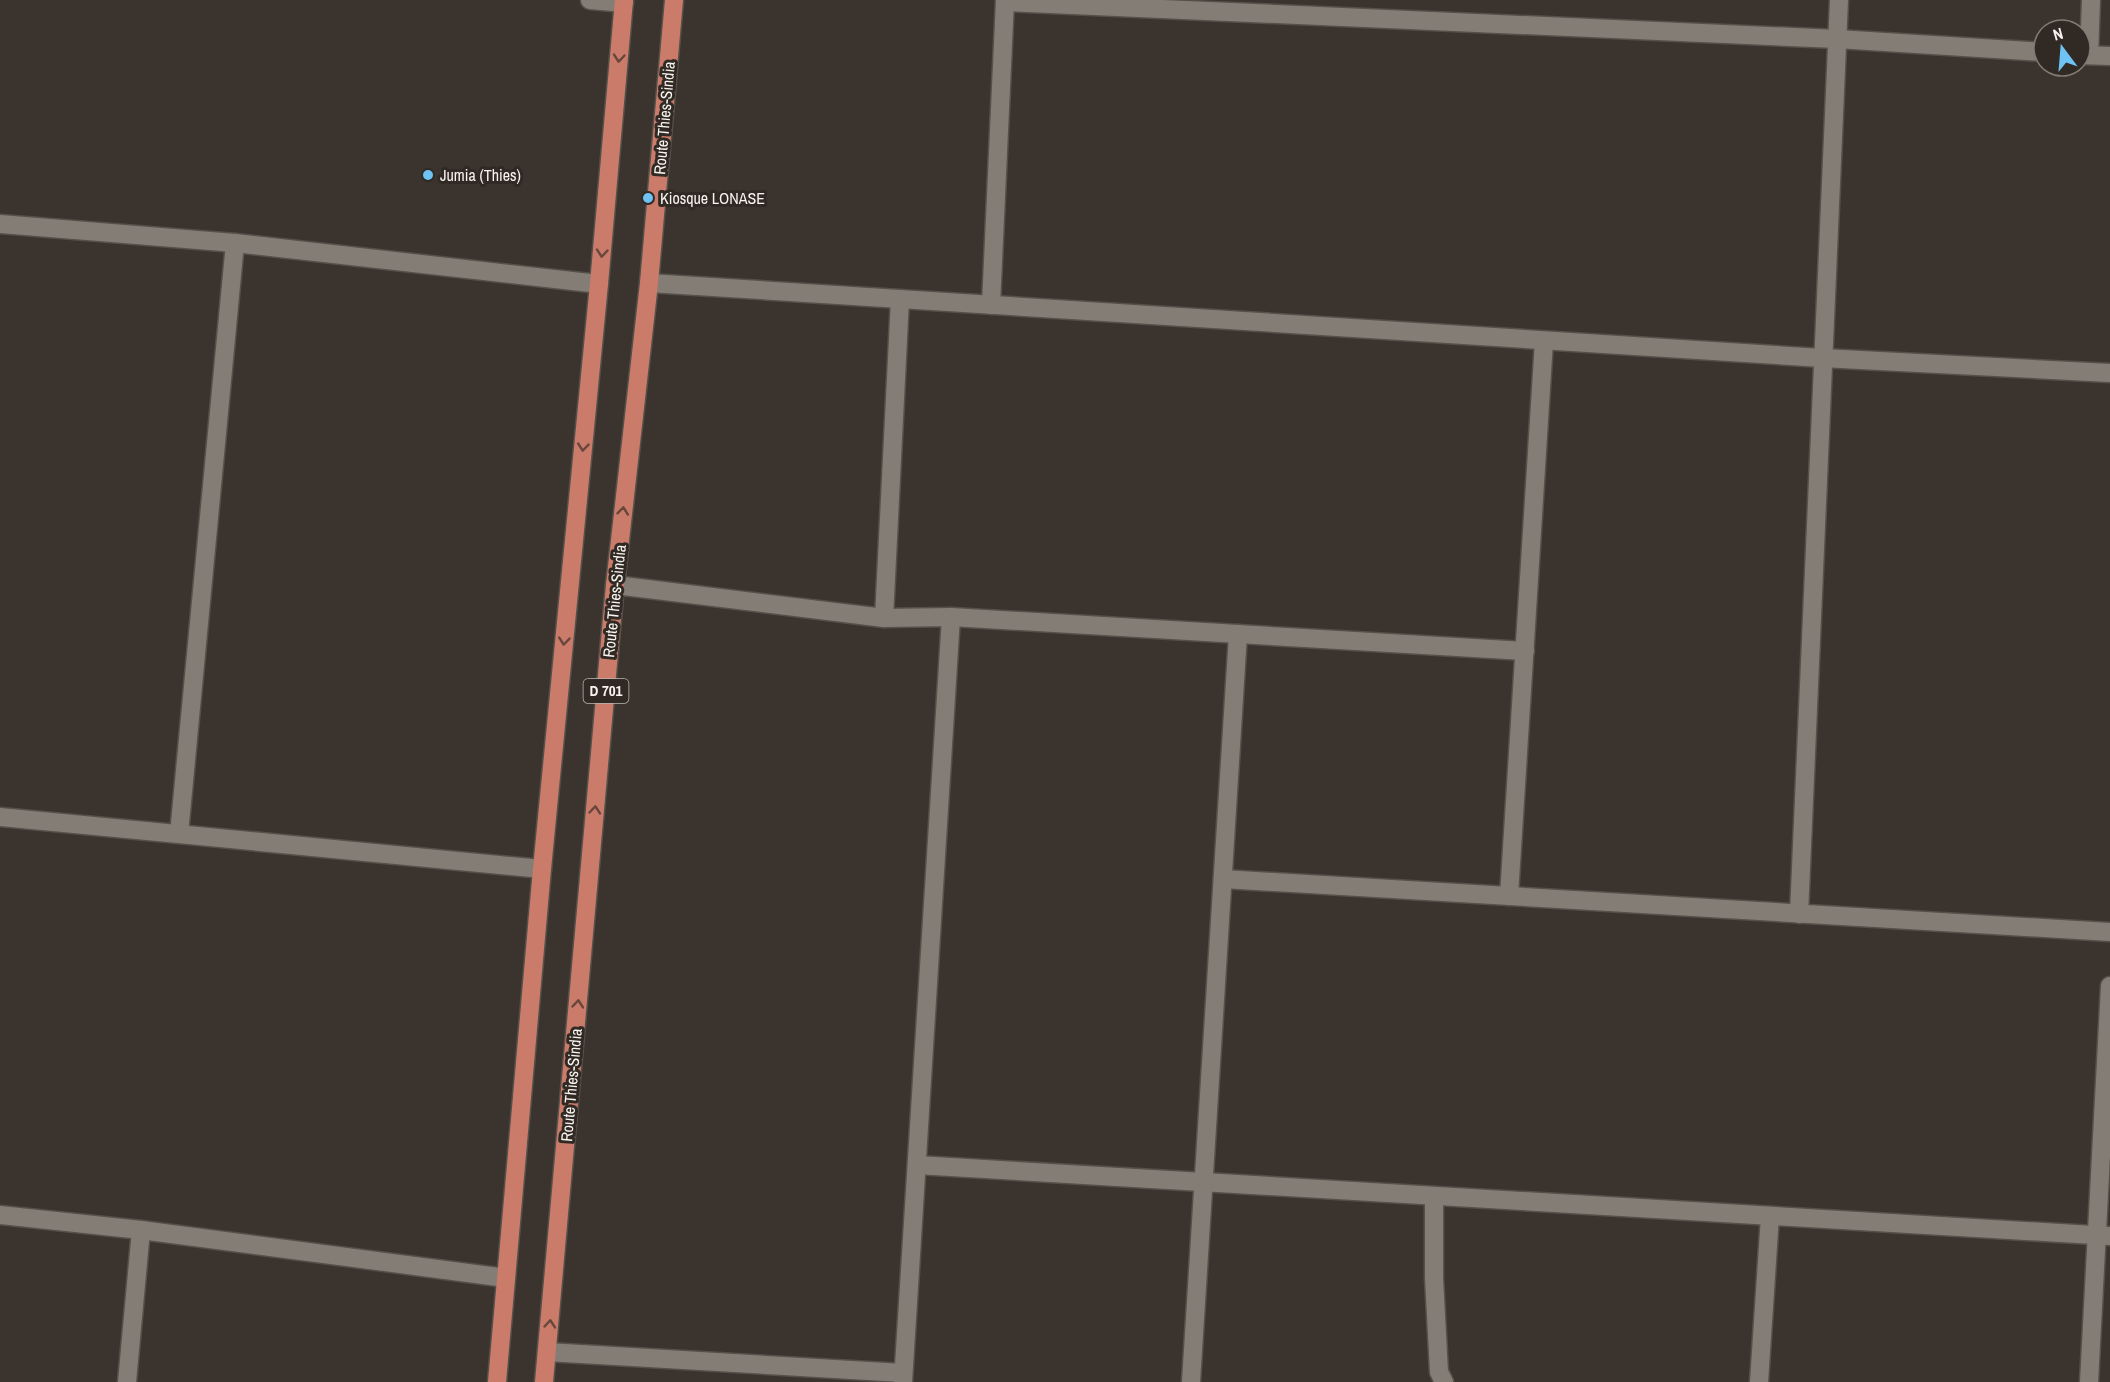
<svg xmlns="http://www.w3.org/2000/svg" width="2110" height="1382" viewBox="0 0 2110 1382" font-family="'Archivo Narrow',sans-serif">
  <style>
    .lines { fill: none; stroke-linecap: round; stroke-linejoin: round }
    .minor-casing { stroke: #55504a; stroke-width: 21 }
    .tertiary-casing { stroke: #55504a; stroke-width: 21 }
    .primary-casing { stroke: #55504a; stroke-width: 21 }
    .minor { stroke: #847d75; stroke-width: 18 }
    .tertiary { stroke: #847d75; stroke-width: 18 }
    .primary { stroke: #ca7b6a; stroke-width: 18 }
    .oneway { stroke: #67463c }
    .poi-dot { fill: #6fc2f4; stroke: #312a24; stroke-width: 2 }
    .labels { text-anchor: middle; stroke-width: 6; stroke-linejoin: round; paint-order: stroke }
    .shield { fill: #312a24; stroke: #bcb7b2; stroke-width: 1.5 }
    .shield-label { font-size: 15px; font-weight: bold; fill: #f7f3ef }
    .street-label { font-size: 16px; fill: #f7f3ef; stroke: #312a24 }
    .poi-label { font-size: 16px; fill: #f7f3ef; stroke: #312a24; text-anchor: start }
  </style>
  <rect width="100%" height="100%" fill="#3b342e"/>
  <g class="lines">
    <!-- minor casing -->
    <g class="minor-casing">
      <g id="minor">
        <path d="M590 0 624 3"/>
        <path d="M1005 2 1837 39 2044 52"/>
        <path d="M2080 55 2110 56"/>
        <path d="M2089 55 2091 0"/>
        <path d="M0 224 235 243 599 284"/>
        <path d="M991 305 1005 0"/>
        <path d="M615 585 884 618 951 617 1525 651"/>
        <path d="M884 618 900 299"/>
        <path d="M179 834 235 243"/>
        <path d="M1223 879 2110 932"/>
        <path d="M1509 896 1544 341"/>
        <path d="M1799 914 1839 0"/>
        <path d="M917 1165 2110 1236"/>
        <path d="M1434 1196V1278L1439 1372 1444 1382"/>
        <path d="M0 1215 141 1230 506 1278"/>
        <path d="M547 1352 903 1373"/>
        <path d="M127 1382 141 1230"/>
        <path d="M903 1382 951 617"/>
        <path d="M1191 1382 1238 634"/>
        <path d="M1759 1382 1770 1216"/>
        <path d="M2089 1382 2110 986"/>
      </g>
    </g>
    <!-- tertiary casing -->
    <g class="tertiary-casing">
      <g id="tertiary">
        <path d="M649 283 1822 358 2110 373"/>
        <path d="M0 817 542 869"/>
      </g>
    </g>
    <!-- primary casing -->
    <g class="primary-casing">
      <g id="primary">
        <path d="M497 1382 542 869 599 284 624 0"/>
        <path d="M544 1382 615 585 649 283 674 0"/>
      </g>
    </g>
    <!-- minor -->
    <use href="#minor" class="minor"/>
    <!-- tertiary -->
    <use href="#tertiary" class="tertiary"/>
    <!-- primary -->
    <use href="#primary" class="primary"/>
  </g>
  <!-- one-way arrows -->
  <defs><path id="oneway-chevron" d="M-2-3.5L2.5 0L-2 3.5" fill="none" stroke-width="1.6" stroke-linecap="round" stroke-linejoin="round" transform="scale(1.5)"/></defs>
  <g class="oneway">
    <use href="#oneway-chevron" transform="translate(619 58) rotate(95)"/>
    <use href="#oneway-chevron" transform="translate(602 253) rotate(95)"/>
    <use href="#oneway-chevron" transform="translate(583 447) rotate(96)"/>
    <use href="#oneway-chevron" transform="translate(623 511) rotate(-84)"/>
    <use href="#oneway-chevron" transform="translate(564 641) rotate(96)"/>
    <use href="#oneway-chevron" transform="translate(595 810) rotate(-85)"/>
    <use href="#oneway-chevron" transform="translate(578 1004) rotate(-85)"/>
    <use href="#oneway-chevron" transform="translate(550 1324) rotate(-85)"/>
  </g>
  <!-- markers -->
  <g class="poi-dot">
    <circle cx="428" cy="175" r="6"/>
    <circle cx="648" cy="198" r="6"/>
  </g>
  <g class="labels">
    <!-- shield labels -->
    <rect class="shield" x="583.5" y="679" width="45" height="24" rx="4.5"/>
    <g class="shield-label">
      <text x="606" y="696">D 701</text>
    </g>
    <!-- street labels -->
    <g class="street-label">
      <text transform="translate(664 118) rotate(-85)" y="6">Route Thies-Sindia</text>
      <text transform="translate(614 601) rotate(-84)" y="6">Route Thies-Sindia</text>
      <text transform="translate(571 1085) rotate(-85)" y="6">Route Thies-Sindia</text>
    </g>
    <!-- poi labels -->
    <g class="poi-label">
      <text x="440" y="181">Jumia (Thies)</text>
      <text x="660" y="204">Kiosque LONASE</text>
    </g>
  </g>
  <!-- north arrow -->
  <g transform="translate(2062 48) rotate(344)"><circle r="28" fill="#312a24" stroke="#807a75" stroke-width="1.5"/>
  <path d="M0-4.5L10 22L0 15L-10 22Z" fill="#6fc2f4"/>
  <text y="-9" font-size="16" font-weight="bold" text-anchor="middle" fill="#f7f3ef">N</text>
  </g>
</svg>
